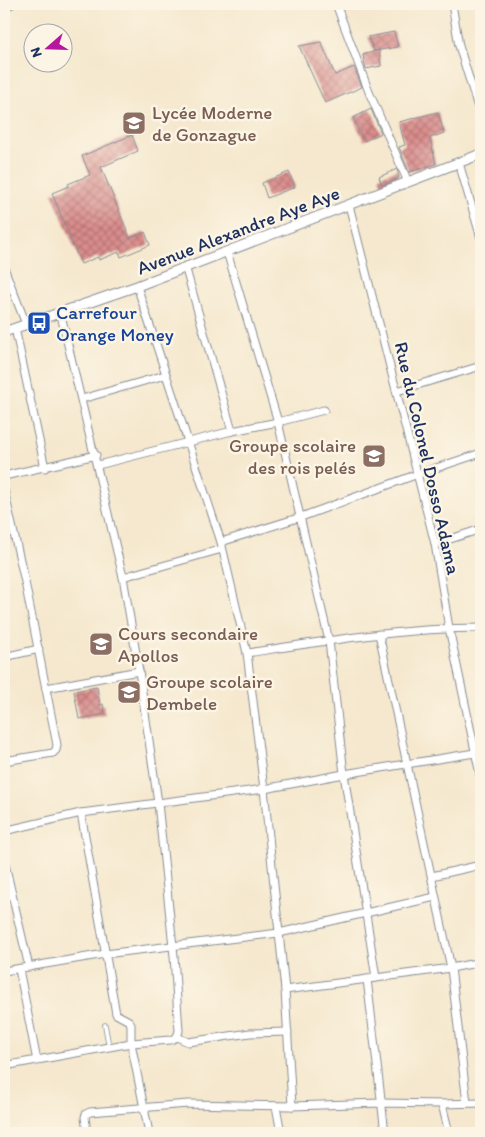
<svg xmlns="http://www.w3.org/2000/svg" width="485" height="1137" viewBox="0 0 485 1137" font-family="Itim,sans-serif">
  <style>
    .building { fill: url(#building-cross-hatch) }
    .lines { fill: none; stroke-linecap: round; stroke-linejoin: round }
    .service-casing { stroke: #888c96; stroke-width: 5.5 }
    .minor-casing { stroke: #888c96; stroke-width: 9 }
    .tertiary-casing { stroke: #888c96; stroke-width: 11 }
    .service { stroke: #fff; stroke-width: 4 }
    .minor { stroke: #fff; stroke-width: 7 }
    .tertiary { stroke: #fff; stroke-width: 9 }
    .labels { text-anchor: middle; stroke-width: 5; stroke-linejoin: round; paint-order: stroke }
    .education-label { font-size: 19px; fill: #785e54; stroke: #fcf5e5; text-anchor: start }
    .street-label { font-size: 19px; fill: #1b2f5e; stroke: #fcf5e5 }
    .transit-label { font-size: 19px; fill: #164399; stroke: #fcf5e5; text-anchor: start }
  </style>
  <defs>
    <pattern id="building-cross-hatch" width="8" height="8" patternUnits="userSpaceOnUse" patternTransform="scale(1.25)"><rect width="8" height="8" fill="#da8c8b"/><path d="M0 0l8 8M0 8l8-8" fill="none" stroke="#b07375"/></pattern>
  </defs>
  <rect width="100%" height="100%" fill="#fcf5e5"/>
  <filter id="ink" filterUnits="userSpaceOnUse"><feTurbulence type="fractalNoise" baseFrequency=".02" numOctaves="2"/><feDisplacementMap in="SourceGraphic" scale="10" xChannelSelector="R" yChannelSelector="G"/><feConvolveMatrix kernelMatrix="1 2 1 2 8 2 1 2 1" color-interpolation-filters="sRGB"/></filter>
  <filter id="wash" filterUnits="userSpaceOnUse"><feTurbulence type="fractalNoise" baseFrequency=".0096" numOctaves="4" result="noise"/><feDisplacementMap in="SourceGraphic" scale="20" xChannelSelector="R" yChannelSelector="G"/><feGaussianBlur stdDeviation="1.12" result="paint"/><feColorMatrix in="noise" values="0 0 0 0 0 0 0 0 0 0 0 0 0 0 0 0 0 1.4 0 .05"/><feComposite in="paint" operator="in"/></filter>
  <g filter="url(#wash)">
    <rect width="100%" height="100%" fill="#f5e8ce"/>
    <g id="blocks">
      <!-- building -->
      <g class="building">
        <path d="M394 32 398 47 374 51 368 37Z"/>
        <path d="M321 42 335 75 354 67 362 87 325 103 299 46Z"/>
        <path d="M379 50 381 66 366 69 363 55Z"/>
        <path d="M371 109 381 133 364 141 353 118Z"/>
        <path d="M438 112 444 133 430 138 436 164 409 172 399 147 405 145 399 122Z"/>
        <path d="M132 135 138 151 101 167 130 238 145 232 150 245 121 257 119 252 99 260 98 257 81 264 52 193 69 186 68 184 90 175 82 156Z"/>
        <path d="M397 169 399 178 382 185 379 177Z"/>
        <path d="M289 172 295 187 267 198 262 183Z"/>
        <path d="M97 687 100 705 103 704 105 714 79 719 74 691Z"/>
      </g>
    </g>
  </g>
  <g filter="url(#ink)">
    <use href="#blocks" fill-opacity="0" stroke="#888c96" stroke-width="1"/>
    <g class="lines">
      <!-- service casing -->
      <g class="service-casing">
        <path id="service" d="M105 1025 109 1047"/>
      </g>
      <!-- minor casing -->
      <g class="minor-casing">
        <g id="minor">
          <path d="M336 4 369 92 408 182"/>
          <path d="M452 4 459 46 481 117"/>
          <path d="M4 7 12 4"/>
          <path d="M459 163 481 238"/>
          <path d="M349 205 435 544 449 628 481 779"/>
          <path d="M227 252 278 422 329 641 344 774 376 978"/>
          <path d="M185 266 232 431"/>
          <path d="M4 268 26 324"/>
          <path d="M137 286 221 542 247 653 264 789 285 990 292 1106"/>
          <path d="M15 328 45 468"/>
          <path d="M397 391 481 366"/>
          <path d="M82 399 165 375"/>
          <path d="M98 465 232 431 278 422 324 410"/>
          <path d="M4 476 96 455"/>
          <path d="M4 490 25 582 57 745 56 750 53 753 4 761"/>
          <path d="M221 542 301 517 418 474 481 453"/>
          <path d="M435 544 481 529"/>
          <path d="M123 577 222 549"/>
          <path d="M379 634 451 968 467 1103"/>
          <path d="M247 653C325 641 403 628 481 628"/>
          <path d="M4 657 39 649"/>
          <path d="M46 688 139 671"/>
          <path d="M81 813 116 1014 129 1021 131 1024V1043L149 1133"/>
          <path d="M4 831 81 813 264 789 344 774 481 752"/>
          <path d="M4 860 29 967"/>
          <path d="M432 876 481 865"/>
          <path d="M19 969 37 1061"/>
          <path d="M4 971 105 954 279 933 435 897"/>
          <path d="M367 979 385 1133"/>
          <path d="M285 990 451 968 481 962"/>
          <path d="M177 1037 188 1042 250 1033 288 1032"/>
          <path d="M4 1066 131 1043 171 1040 177 1037 179 1031 174 956 158 803 139 671 123 577 60 311"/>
          <path d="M442 1104 449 1133"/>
          <path d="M276 1106 281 1133"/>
          <path d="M87 1133 85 1117 86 1114 90 1112 188 1104 292 1106 381 1103 442 1104 481 1103"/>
        </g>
      </g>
      <!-- tertiary casing -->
      <g class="tertiary-casing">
        <path id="tertiary" d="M4 332 137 286 481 154"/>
      </g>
      <!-- service -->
      <use href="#service" class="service"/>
      <!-- minor -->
      <use href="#minor" class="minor"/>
      <!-- tertiary -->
      <use href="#tertiary" class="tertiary"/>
    </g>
  </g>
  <!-- icons -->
  <defs>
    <g id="school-square" transform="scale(1.25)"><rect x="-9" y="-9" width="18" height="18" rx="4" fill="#8d6e63" stroke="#fcf5e5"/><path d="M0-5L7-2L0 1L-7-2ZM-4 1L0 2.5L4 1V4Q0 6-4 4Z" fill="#fff"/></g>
    <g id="bus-square" transform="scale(1.25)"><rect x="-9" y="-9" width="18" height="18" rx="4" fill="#1a4fb4" stroke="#fcf5e5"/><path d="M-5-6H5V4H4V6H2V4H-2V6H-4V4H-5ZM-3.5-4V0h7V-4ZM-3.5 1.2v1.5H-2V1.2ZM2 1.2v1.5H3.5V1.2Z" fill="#fff"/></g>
  </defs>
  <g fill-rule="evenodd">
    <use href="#school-square" x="134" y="123"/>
    <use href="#bus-square" x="39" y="323"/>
    <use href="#school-square" x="374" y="456"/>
    <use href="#school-square" x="101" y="644"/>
    <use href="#school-square" x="129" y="692"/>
  </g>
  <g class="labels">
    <!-- education labels -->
    <g class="education-label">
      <text x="152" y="119">Lycée Moderne<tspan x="152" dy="22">de Gonzague</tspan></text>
      <text x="356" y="452" text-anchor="end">Groupe scolaire<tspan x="356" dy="22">des rois pelés</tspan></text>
      <text x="118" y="640">Cours secondaire<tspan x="118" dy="22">Apollos</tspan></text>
      <text x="146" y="688">Groupe scolaire<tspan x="146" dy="22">Dembele</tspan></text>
    </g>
    <!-- street labels -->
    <g class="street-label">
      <text transform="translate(238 230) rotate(-21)" y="7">Avenue Alexandre Aye Aye</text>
      <text transform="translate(428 458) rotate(77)" y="7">Rue du Colonel Dosso Adama</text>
    </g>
    <!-- transit labels -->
    <g class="transit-label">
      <text x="56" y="319">Carrefour<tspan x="56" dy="22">Orange Money</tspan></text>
    </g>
  </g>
  <!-- margin -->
  <rect width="485" height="1137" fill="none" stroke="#fcf5e5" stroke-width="20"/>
  <!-- north arrow -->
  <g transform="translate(48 48) rotate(250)"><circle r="24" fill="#fcf5e5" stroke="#a2a6af"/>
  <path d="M0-4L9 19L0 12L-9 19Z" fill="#b5179e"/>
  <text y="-8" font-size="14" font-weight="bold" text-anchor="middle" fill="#1b2f5e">N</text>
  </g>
</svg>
